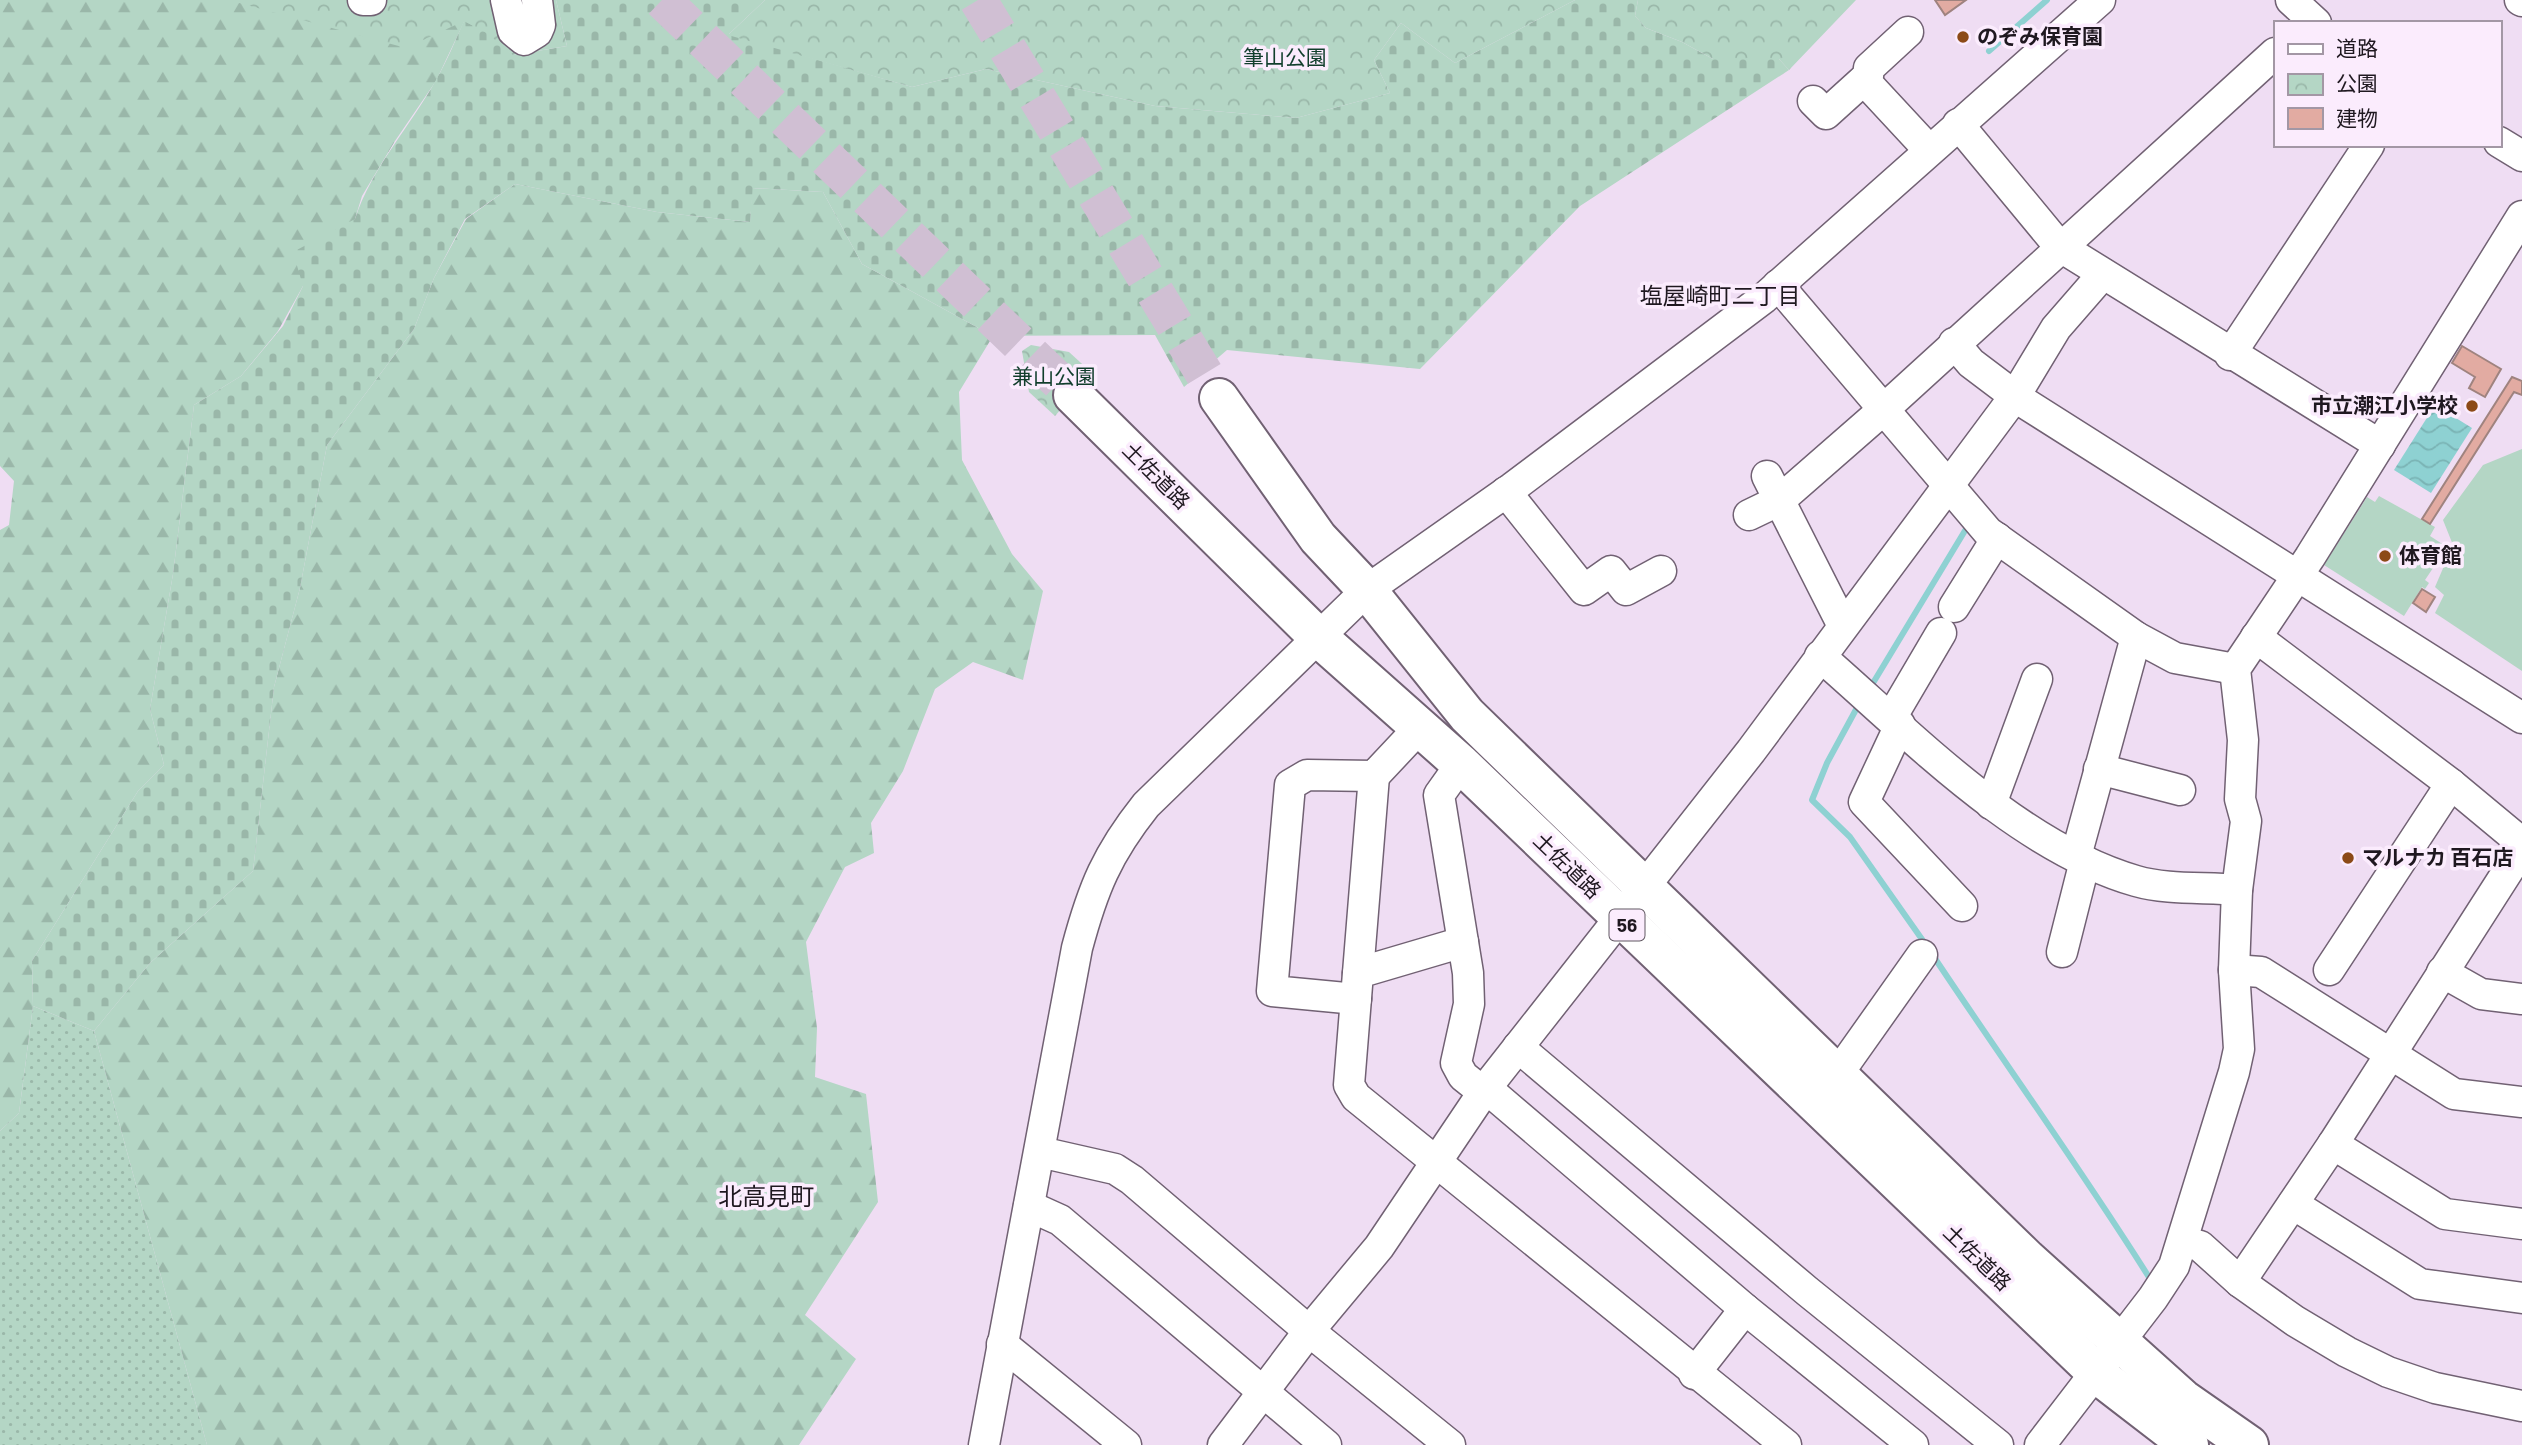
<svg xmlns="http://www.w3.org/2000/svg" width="2522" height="1445" viewBox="0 0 2522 1445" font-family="Barlow,'Noto Sans JP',sans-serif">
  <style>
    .grass { fill: url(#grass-dots) }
    .forest { fill: url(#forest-firs) }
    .cemetery { fill: url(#cemetery-stones) }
    .park { fill: url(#park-crowns) }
    .pitch { fill: #b4d6c5 }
    .water { fill: url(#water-waves) }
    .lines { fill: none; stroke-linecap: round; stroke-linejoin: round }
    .stream { stroke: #8ed1d2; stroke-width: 6 }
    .building { fill: #e2aba2; stroke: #9f837f; stroke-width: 2 }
    .highway-tunnel { stroke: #d0bfd3; stroke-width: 38; stroke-dasharray: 38 19; stroke-linecap: butt }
    .minor-casing { stroke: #716173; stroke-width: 33 }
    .highway-casing { stroke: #716173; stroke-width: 42 }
    .minor { stroke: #fff; stroke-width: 30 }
    .highway { stroke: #fff; stroke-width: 38 }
    .poi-dot { fill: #8c4a17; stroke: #fbecfd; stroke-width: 2.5 }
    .labels { text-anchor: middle; stroke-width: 7; stroke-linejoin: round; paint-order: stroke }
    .shield { fill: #fbecfd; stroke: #615862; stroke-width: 2 }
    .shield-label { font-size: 19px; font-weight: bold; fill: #1f1820 }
    .poi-label { font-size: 21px; font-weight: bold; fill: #1f1820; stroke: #fbecfd; text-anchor: start }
    .park-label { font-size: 21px; fill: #113e2c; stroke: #fbecfd }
    .street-label { font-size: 21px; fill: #1f1820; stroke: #fbecfd }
    .neighbourhood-label { font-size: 23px; fill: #1f1820; stroke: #fbecfd }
    .quarter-label { font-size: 24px; fill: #1f1820; stroke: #fbecfd }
  </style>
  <defs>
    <pattern id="grass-dots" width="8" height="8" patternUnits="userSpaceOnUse" patternTransform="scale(1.75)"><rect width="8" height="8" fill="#b4d6c5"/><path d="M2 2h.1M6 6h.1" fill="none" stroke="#9ab7a9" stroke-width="1.8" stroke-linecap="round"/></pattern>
    <pattern id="forest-firs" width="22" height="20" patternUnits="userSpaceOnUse" patternTransform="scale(1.75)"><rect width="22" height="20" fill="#b4d6c5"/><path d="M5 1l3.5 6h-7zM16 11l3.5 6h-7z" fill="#9ab7a9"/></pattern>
    <pattern id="cemetery-stones" width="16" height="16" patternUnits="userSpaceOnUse" patternTransform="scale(1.75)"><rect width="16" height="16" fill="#b4d6c5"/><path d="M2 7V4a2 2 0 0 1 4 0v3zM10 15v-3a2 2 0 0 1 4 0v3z" fill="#9ab7a9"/></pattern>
    <pattern id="park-crowns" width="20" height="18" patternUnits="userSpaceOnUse" patternTransform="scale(1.75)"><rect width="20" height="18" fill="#b4d6c5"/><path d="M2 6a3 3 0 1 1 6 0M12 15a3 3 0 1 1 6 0" fill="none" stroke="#9ab7a9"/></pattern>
    <pattern id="water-waves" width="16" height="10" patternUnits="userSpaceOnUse" patternTransform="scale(1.75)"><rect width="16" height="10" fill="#8ed1d2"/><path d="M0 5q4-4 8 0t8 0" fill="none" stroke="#7ab3b4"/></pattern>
  </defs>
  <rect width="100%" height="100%" fill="#efddf3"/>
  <!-- grass -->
  <path class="grass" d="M33 1006 94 1031 207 1445H0V1131L19 1113Z"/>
  <!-- forest -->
  <g class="forest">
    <path d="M0 0H556L513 55 464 22 436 81 395 141 362 196 355 219 303 286 278 331 241 376 194 405 173 574 150 709 164 765 138 791 32 961 33 1006 19 1113 0 1131V530L9 525 14 481 0 466Z"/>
    <path d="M515 184 657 212 750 222 752 188 823 192 862 264 993 336 959 392 962 460 1012 554 1043 591 1023 680 973 662 935 689 903 771 871 823 874 853 845 867 806 942 817 1028 815 1077 866 1094 878 1202 805 1315 856 1359 799 1445H207L94 1031 150 963 253 871 274 687 300 588 327 445 414 329 434 278 466 219Z"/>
  </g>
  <!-- cemetery -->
  <path class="cemetery" d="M556 0H765L729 34 912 87 986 69 1155 106 1296 118 1390 93 1374 60 1401 23 1455 63 1575 0H1638L1635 16 1646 28 1682 42 1713 59H1779L1789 70 1580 206 1420 369 1227 350 1184 387 1155 335 993 336 862 264 823 192 753 188 750 222 657 212 515 184 465 219 434 278 414 329 327 445 300 588 274 687 253 871 150 963 94 1031 33 1006 32 961 138 791 164 765 150 709 173 574 194 405 241 376 283 326 303 286 293 252 355 219C372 167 410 127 436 80 447 61 455 41 464 21L487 33 513 55 567 46Z"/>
  <!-- park -->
  <g class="park">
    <path d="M228 0H556L567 46 513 55 487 33 464 21 406 48Z"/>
    <path d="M765 0H1575L1455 63 1401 23 1374 60 1390 93 1296 118 1155 106 986 69 912 87 728 35Z"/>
    <path d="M1638 0H1856L1789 70 1779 59H1713L1682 42 1646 28 1635 16Z"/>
    <path d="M1031 345 1069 352 1092 373 1055 416 1029 392 1022 351Z"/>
  </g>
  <!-- pitch -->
  <g class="pitch">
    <path d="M2522 449V671L2435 613 2444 595 2435 587 2453 545 2443 520 2483 465Z"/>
    <path d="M2379 496 2435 527 2430 536 2447 547 2425 580 2429 583 2425 589 2422 587 2404 616 2324 565 2367 497 2375 502Z"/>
  </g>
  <!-- water -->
  <path class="water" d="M2435 405 2472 428 2431 493 2394 470Z"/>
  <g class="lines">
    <!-- stream -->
    <g class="stream">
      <path d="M1989 51 2047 0"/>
      <path d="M1870 688 1969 524"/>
      <path d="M1859 704 1827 763 1812 800 1850 837 1926 945"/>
      <path d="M1932 954C2005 1064 2082 1170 2152 1282"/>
    </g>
  </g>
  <!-- building -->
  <g class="building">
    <path d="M1935 0H1966L1945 15Z"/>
    <path d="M2462 346 2501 369 2485 397 2469 388 2475 377 2452 363Z"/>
    <path d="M2512 377 2522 381V395L2514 392 2430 524 2422 519Z"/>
    <path d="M2422 589 2435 597 2426 612 2413 603Z"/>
  </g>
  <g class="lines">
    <!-- highway-tunnel -->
    <g class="highway-tunnel">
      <path d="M662 0 1073 395"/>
      <path d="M978 0 1219 398"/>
    </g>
    <!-- minor casing -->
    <g class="minor-casing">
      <g id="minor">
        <path d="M363 0H371"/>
        <path d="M506 0 513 31 524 40 537 32 540 25 537 0"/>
        <path d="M2291 0 2316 23"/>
        <path d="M2520 0 2522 1"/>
        <path d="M1864 80 1929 150"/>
        <path d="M1813 101 1826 114 1868 76 1869 68 1908 32"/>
        <path d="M1958 124 2059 246 2380 445"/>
        <path d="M2499 142 2522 156"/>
        <path d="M1778 285 1988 532 2136 637 2175 658 2235 669"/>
        <path d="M1954 343 1971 363 2020 400 2522 718"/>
        <path d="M2230 355 2369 145"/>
        <path d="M1767 476 1843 626"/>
        <path d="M1506 492 1584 590 1611 571 1626 590 1661 571"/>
        <path d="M1749 515 1780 500 1883 410 2275 53"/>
        <path d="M1954 607 1997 538"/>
        <path d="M2256 637 2451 784 2522 843"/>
        <path d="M1820 656C1911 735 2018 847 2136 881 2167 890 2205 887 2237 890"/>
        <path d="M1891 718 1941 633"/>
        <path d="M1900 725 1864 802 1962 906"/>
        <path d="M1461 764 1439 795 1468 973 1469 1004 1456 1063 1463 1076 1483 1092"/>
        <path d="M2099 769 2180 790"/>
        <path d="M1991 804 2037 679"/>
        <path d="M2076 856 2136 637"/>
        <path d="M1463 942 1358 973 1349 1085 1356 1097 1786 1445"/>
        <path d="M2062 952 2085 861"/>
        <path d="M2234 970 2261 972 2454 1094 2522 1102"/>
        <path d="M2329 970 2451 784"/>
        <path d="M2442 972 2481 994 2522 999"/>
        <path d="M1358 973 1374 776"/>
        <path d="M1356 999 1272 991 1290 785 1307 775 1374 776 1420 727"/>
        <path d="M1518 1047 1807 1291 1998 1445"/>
        <path d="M1837 1075 1922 955"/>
        <path d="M1486 1088 1745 1309 1913 1445"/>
        <path d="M2333 1144 2445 1214 2522 1224"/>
        <path d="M1040 1152 1115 1169 1132 1180 1309 1331 1450 1445"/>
        <path d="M2293 1204 2420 1284 2522 1298"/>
        <path d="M1029 1206 1060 1220 1326 1445"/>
        <path d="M2184 1242 2200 1246 2240 1282 2295 1321 2347 1352 2388 1372 2435 1388 2522 1406"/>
        <path d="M2240 1282 2333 1144 2522 849"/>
        <path d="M1002 1344 1126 1445"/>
        <path d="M1694 1374 1745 1309"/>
        <path d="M984 1445 1077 948C1093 888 1107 854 1146 805L1367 590 1512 488 1764 298 2100 0"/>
        <path d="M1223 1445 1309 1331 1379 1247 1486 1088 1751 751 2015 396 2056 328 2103 274"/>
        <path d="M2040 1445 2153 1298 2174 1266 2234 1072 2239 1049 2234 970 2237 890 2246 821 2240 799 2243 740 2235 669 2310 557 2522 216"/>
      </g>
    </g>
    <!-- highway casing -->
    <g class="highway-casing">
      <g id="highway">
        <path d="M1073 395 1318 637 1461 764 2102 1378 2189 1445"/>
        <path d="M1219 398 1318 538 1367 590 1467 715 2027 1259 2183 1399 2249 1445"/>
      </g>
    </g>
    <!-- minor -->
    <use href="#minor" class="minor"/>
    <!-- highway -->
    <use href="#highway" class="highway"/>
  </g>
  <!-- markers -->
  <g class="poi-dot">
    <circle cx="1963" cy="37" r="7"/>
    <circle cx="2472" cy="406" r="7"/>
    <circle cx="2385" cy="556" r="7"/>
    <circle cx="2348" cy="858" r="7"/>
  </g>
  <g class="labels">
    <!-- shield labels -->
    <rect class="shield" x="1609.5" y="909.5" width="35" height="31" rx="5"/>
    <g class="shield-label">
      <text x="1627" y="932">56</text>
    </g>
    <!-- poi labels -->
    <g class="poi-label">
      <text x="1977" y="44">のぞみ保育園</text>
      <text x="2458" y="413" text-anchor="end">市立潮江小学校</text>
      <text x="2399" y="563">体育館</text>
      <text x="2362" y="865">マルナカ 百石店</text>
    </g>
    <!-- park labels -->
    <g class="park-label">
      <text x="1285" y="65">筆山公園</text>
      <text x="1054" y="384">兼山公園</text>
    </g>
    <!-- street labels -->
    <g class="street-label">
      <text transform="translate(1156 476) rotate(45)" y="7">土佐道路</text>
      <text transform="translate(1567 866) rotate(44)" y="7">土佐道路</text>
      <text transform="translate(1977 1258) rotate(44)" y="7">土佐道路</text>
    </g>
    <!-- neighbourhood labels -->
    <g class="neighbourhood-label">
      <text x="1720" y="304">塩屋崎町二丁目</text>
    </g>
    <!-- quarter labels -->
    <g class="quarter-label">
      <text x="766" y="1205">北高見町</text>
    </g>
  </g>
  <!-- legend -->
  <rect x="2274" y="21" width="228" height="126" fill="#fbecfd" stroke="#a397a5" stroke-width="2"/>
  <rect x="2288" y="44" width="35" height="10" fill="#ffffff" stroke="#a397a5" stroke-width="2"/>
  <text x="2336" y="56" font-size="21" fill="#1f1820">道路</text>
  <rect x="2288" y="74" width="35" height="21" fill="url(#park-crowns)" stroke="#a397a5" stroke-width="2"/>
  <text x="2336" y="91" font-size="21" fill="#1f1820">公園</text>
  <rect x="2288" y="108" width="35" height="21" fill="#e2aba2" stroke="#a397a5" stroke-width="2"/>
  <text x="2336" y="126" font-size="21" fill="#1f1820">建物</text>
</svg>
